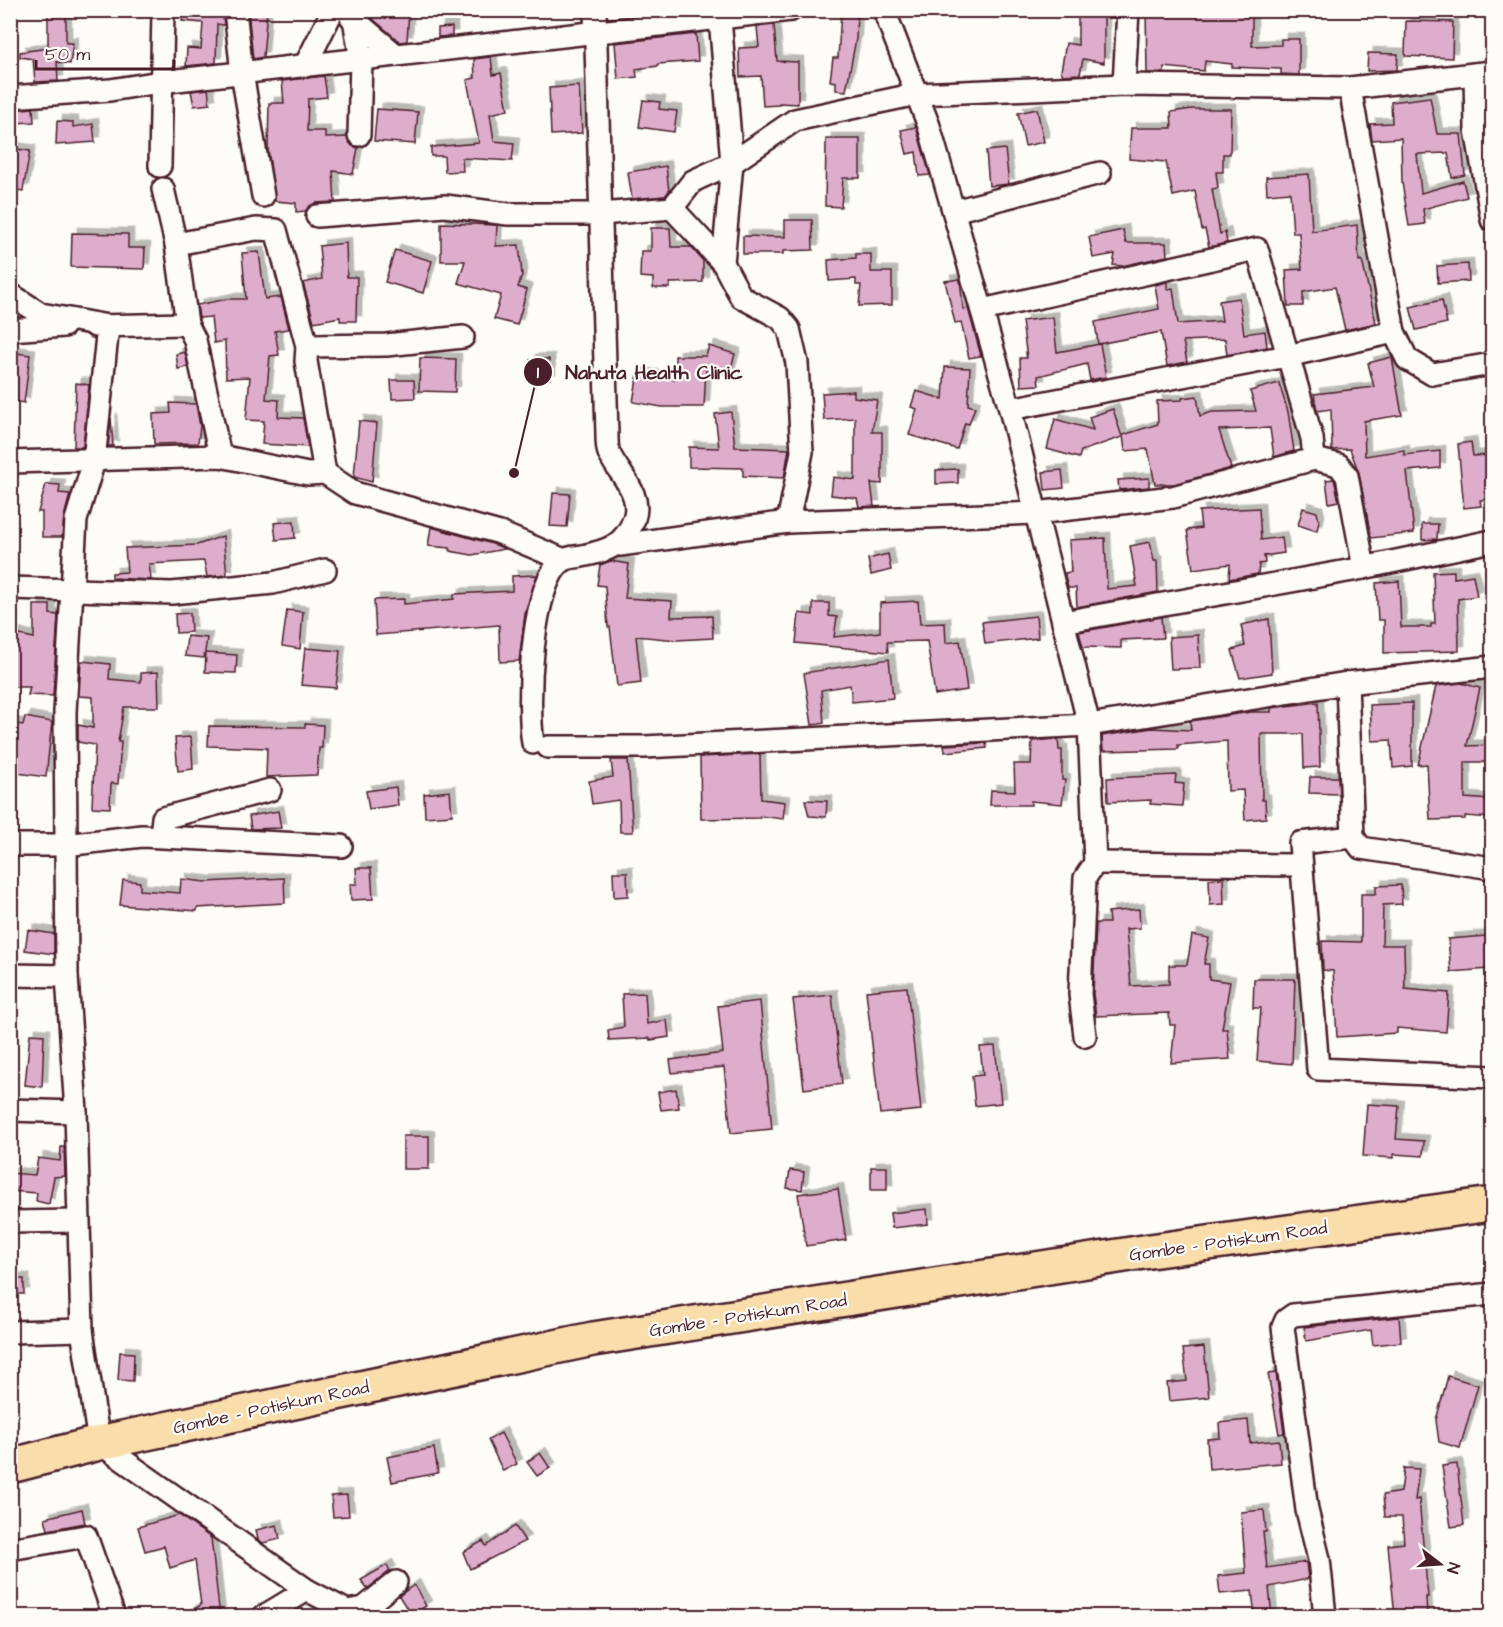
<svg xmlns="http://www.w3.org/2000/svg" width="1503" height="1627" viewBox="0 0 1503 1627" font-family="'Architects Daughter',sans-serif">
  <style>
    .building { fill: #deadcc; stroke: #4a1f2b; stroke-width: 1.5; filter: url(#shadow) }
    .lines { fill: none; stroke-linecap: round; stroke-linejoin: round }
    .street-casing { stroke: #4a1f2b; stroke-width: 26 }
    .primary-casing { stroke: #4a1f2b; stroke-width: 38 }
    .street { stroke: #fdfcf7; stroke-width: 21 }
    .primary { stroke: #f9deab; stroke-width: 33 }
    .labels { text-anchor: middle; stroke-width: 4.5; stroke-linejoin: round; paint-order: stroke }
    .street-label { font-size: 18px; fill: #4a1f2b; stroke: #fdfcf7 }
    .leader { fill: none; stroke: #4a1f2b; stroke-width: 2 }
    .callout-dot { fill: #4a1f2b; stroke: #fdfcf7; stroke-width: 2 }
    .mark-label { font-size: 18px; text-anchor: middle; font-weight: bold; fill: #fff }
    .callout-label { font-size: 20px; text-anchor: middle; font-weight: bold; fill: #4a1f2b; stroke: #fdfcf7; stroke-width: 4.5; stroke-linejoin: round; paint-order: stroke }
  </style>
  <defs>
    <filter id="shadow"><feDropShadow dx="5.5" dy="-5.5" stdDeviation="0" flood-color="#0004"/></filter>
  </defs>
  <rect width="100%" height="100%" fill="#fdfcf7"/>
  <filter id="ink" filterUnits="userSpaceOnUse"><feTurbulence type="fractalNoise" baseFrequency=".0167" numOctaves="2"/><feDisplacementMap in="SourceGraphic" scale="12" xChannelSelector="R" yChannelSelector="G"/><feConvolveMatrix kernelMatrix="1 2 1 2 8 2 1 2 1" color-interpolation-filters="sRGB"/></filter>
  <g filter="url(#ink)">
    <!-- building -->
    <g class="building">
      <path d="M48 10H66V43H73L70 64 57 62 58 81 35 82 33 59 20 57V52L48 48Z"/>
      <path d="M183 10H222L224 25 217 24 216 63 186 66 187 48 201 49 203 23 182 21Z"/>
      <path d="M248 10H267L263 57 253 59Z"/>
      <path d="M374 10H409L407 41 400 42 373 19Z"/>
      <path d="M1078 10H1104V63L1083 59 1080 74 1063 75 1061 71 1066 43 1078 45Z"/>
      <path d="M1146 10H1252V46L1281 45V39H1299V75L1281 74V69L1232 67V64L1205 61 1204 71 1164 67V73H1147Z"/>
      <path d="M841 12 857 13 856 39 846 91 836 90V82L830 81 833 58H838Z"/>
      <path d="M1406 21 1453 22 1452 58 1405 56Z"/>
      <path d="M774 25 777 61 798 62V104L779 103V105L763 106 761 76 740 77 739 48 759 47 757 27Z"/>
      <path d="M452 27V36L438 37V28Z"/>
      <path d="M696 34 698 61 658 64V66L636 69 637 77 618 79 615 43Z"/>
      <path d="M1368 53 1398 54 1397 70 1367 71Z"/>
      <path d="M491 57 493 75 501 73 508 110 490 114 494 141 514 143 512 161 462 158 463 171 445 172 444 156H431V147L479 143 467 80 475 78 474 59Z"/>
      <path d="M324 76 327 97 308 99 307 131H325V138L347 137 352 146 358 148 353 174 333 171 335 202 315 203 305 211 296 212V203L275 201 268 149 269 103H284L282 81Z"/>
      <path d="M579 86 582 133 551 135 549 88Z"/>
      <path d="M208 89 210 104 194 106 191 91Z"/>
      <path d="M1430 97 1437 134H1461L1465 175 1452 178 1448 153 1417 154 1421 193 1463 181 1467 197 1423 209 1425 224 1409 226 1402 182 1401 138 1372 140 1370 124 1392 123 1391 102Z"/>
      <path d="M643 100 660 102 659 109 677 111 674 132 639 127Z"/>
      <path d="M33 108 34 122 13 123 12 110Z"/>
      <path d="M377 109 418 112 415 144 374 141Z"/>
      <path d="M1037 109 1044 142 1025 146 1018 113Z"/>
      <path d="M1192 109H1231L1230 154H1223V172H1216L1218 188 1212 189 1220 234 1225 232 1227 243 1209 247 1205 229 1202 230 1195 191 1173 196 1166 162 1129 159 1131 128H1172L1171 112Z"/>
      <path d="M57 121 73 122V127L93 124 95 142 56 145Z"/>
      <path d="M916 127 917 130 930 175 919 176 916 152 907 154 901 130Z"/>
      <path d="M826 139H860V178H843L841 207 825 206Z"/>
      <path d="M10 148 30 151 23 191 10 189Z"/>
      <path d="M1005 149 1009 184 989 186 986 151Z"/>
      <path d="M666 166 669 191 665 196 632 199 628 172Z"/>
      <path d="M1309 174 1312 231 1357 225 1359 261 1362 260 1376 323 1345 330 1335 287 1303 292V306H1288L1286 270 1302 269 1299 233H1293L1290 192 1267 194 1266 177Z"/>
      <path d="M785 220H812L813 250 783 251V254H743V236L785 237Z"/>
      <path d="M441 223 497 225 496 246 519 245 522 275 518 287 527 290 517 325 494 319 501 295 458 283 465 261H441Z"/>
      <path d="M651 228H670L671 247H691L703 261V282L670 283V288H653V278L640 277 641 251H651Z"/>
      <path d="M1123 230 1126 243H1166L1167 256 1122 266 1113 265 1115 254 1093 258 1089 237Z"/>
      <path d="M72 233 128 234V248H145L144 269 71 267Z"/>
      <path d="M346 243 347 277H357L356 321H340V317L314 322 303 283 322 279 319 246Z"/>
      <path d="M395 250 432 261 423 293 385 282Z"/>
      <path d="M259 252 265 299 281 297 289 329 275 331 279 355 270 356 266 399 279 400 278 417 303 418 308 447 262 444 264 421 246 420 250 377 226 378 225 341 214 343 211 317 199 318 197 305 227 299H246L242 253Z"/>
      <path d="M856 254H871V272H892V305L859 306 861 285H856V279L829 281 828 260 856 258Z"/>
      <path d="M1468 264 1469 281 1438 283 1437 266Z"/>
      <path d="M960 279 963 309 968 308 981 356 969 358 961 322 955 323 945 281Z"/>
      <path d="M1167 282V289L1173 288 1178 324 1222 321 1219 301 1239 298 1244 334 1265 331 1267 347 1227 355 1225 339 1183 341 1187 362 1167 366 1161 332 1098 344 1095 322 1159 309 1155 285Z"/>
      <path d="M1442 300 1447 323 1416 330 1410 307Z"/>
      <path d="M1053 317 1057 352 1100 344 1106 377 1090 380 1087 364 1038 376 1039 385 1021 386 1020 358H1027L1022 321Z"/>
      <path d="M709 346 735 354 729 375 706 368 704 407H662L633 402 638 373 675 379V356H706Z"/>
      <path d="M10 352 30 355 24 403 10 400Z"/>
      <path d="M185 352 188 367 178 369 176 354Z"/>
      <path d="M1392 357 1402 415 1364 421 1365 456 1404 450V455L1440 451V468L1407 471 1414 533 1371 538 1359 473 1350 449 1332 450 1331 409 1317 411 1314 394 1374 387 1368 363Z"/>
      <path d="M420 358 456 359 455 392 419 391Z"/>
      <path d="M549 359 550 379 532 381 530 360Z"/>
      <path d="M945 367 970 368 968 405 975 407 969 424 965 423 957 449 909 435 917 409 911 407 916 391 943 399Z"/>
      <path d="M391 380H414L415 398 392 399Z"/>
      <path d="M76 383 89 385 83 447H74Z"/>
      <path d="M1279 383 1288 412 1294 451 1274 457 1270 428 1219 430 1231 468 1174 484H1155L1148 449 1125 451 1123 435 1158 424 1157 401 1182 400V398L1197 396 1200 416 1212 412 1256 411 1250 391Z"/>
      <path d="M854 391V397L877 400 872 432H882V484L871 483 874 506 859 507 857 498 831 495 833 477 855 480V418L824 420 822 393Z"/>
      <path d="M170 403 196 404 200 426 198 443 154 444 153 414 171 413Z"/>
      <path d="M1113 409 1122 437 1081 451 1079 458 1047 449 1055 419 1093 430 1089 417Z"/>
      <path d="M731 412 735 447 789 449 784 478 743 476V468L689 467V447L719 448 715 414Z"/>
      <path d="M111 418 113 446H108Z"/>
      <path d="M359 421 377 423 372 482 354 477Z"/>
      <path d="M1471 442 1473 456 1492 455V473L1488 474 1492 498 1480 500 1481 506 1464 508 1458 444Z"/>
      <path d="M958 469V483L936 484V470Z"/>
      <path d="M1062 470 1064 488 1045 490 1043 472Z"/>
      <path d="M1149 478V487L1119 490 1118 480Z"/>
      <path d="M1334 479 1339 501 1329 503 1326 480Z"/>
      <path d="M46 484 60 485 59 493 70 494 64 517 62 537H42V512H38Z"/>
      <path d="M553 493 570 494 567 527 550 526Z"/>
      <path d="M1259 508 1261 540 1282 537 1284 553 1264 556 1265 563 1259 564 1258 574 1229 579 1230 564 1193 569 1187 530 1201 528 1199 511Z"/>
      <path d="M1303 508 1317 512 1319 521 1317 531 1298 525Z"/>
      <path d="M294 521 295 538 276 540 274 523Z"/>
      <path d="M1422 524H1438L1437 539 1422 540Z"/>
      <path d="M431 527 496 545 505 549 472 555 450 551V548L428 546Z"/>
      <path d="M223 536 227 575 207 577 204 561 149 564 151 580 112 578V573L127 572 125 548 197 545Z"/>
      <path d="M1105 538 1107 589 1137 586 1130 546 1150 542 1154 561H1157L1158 592 1077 607 1076 588H1068L1065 577V573L1071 572 1069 540Z"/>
      <path d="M888 554 891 570 871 575 868 559Z"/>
      <path d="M610 561 629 564 625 598 672 601 671 617 712 616 713 638 677 640 636 636 641 683 617 686 610 627H608L605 586 597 585 600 565Z"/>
      <path d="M1454 571V578L1473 575 1477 596 1458 599 1459 651 1384 653V620H1378L1376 583 1399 581 1401 627H1431V624H1435L1433 572Z"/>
      <path d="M537 575 525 614 519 661 500 662 499 625 376 635 374 600 404 599V604L454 599V594L512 591V576Z"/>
      <path d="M918 601 920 624 945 623 946 643 960 641 967 690 935 695 927 641 887 642 888 652 796 643 799 613 813 615V603H829V616L837 617 834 637 880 632V603Z"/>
      <path d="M34 605H50V614L58 615 53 696 28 695 30 687H13L10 633 34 638Z"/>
      <path d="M287 610 303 612 300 649 282 646Z"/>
      <path d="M190 613 191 632 176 633 175 614Z"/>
      <path d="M1036 616 1038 638 985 644 982 622Z"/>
      <path d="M1161 617 1163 638 1121 640V648L1083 647 1079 632Z"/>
      <path d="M1269 619 1272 673 1240 678 1232 650 1245 646 1241 625Z"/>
      <path d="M1198 635 1200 668 1171 669 1169 637Z"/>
      <path d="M187 636 207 638 204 658 185 656Z"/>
      <path d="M305 648 340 651 336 688 301 685Z"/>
      <path d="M206 653 237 655 236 673 205 672Z"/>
      <path d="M889 659 893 698 852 702 850 685 821 690 824 723 812 725 804 673Z"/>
      <path d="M81 661 110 664 109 679 141 682V673L158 672 159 707H124L118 742H121L118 784 111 783 110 808 92 807 95 745 78 742V725L93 728V697L79 696Z"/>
      <path d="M1461 683 1480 688 1467 746 1492 745V762H1465V798L1492 800V818L1465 816V819L1430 820 1427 764 1418 765 1436 686Z"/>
      <path d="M1318 702 1320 767 1304 768 1303 734H1261L1262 800H1265L1266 818 1245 820 1243 790 1228 791 1227 741 1178 745V749L1103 751 1102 736 1152 728 1191 730 1190 721 1251 712H1271V708Z"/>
      <path d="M1412 703V766L1393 768 1391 740 1372 741 1370 705Z"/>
      <path d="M25 717 52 722 46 777 10 772V723L23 725Z"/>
      <path d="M305 724 323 725 322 748H319L317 775 266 777 267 748 208 746 209 726 305 727Z"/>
      <path d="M191 737 193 769 178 771 175 738Z"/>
      <path d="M1058 739 1059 750H1062V780H1065L1062 804 1031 801V805H990L991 790 1015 791 1014 764H1031L1032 741Z"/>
      <path d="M986 743 987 748 945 752 944 745Z"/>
      <path d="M760 754 761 799 785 802 783 819 760 816V818L701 819 700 757Z"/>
      <path d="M611 760H628L633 832H620L619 800 592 804 589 781 613 777Z"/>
      <path d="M1176 775 1175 783 1184 784 1182 806 1150 804 1151 800 1108 802 1107 778Z"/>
      <path d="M1310 777H1338L1339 794 1309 793Z"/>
      <path d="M396 787 398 805 369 809 366 791Z"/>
      <path d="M450 791 452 815 425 817 424 794Z"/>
      <path d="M805 800 827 801 826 817 809 816Z"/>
      <path d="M278 811 281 828 251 829 249 816Z"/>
      <path d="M356 868H371L373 899 351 900 350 884H357Z"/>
      <path d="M613 872H627L628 896 614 897Z"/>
      <path d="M284 878 285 903 197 908V911L120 905 123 880 140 882V890L180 893 181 879 206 882Z"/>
      <path d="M1223 878 1224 904 1210 905 1209 879Z"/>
      <path d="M1401 885 1402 904 1383 905 1382 945H1404L1405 989 1449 993 1446 1032 1397 1028V1033L1337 1037 1333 971 1323 970 1322 941 1361 942V894H1376V886Z"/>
      <path d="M1139 909 1140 928 1126 929 1131 986 1169 984V965H1187L1192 935 1209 938 1204 964H1209V979L1230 982 1222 1029H1227L1230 1059 1171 1063 1175 1025H1170L1169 1013 1096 1016 1093 994 1096 923H1109L1108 912Z"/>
      <path d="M28 930 54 934V954L25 950Z"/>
      <path d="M1486 936 1489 969 1451 972 1448 939Z"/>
      <path d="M1254 979H1295L1292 1064 1257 1061 1261 1008H1253Z"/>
      <path d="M907 987 921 1110 880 1114 866 991Z"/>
      <path d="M645 993 647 1024 667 1020 669 1037 650 1040V1038L609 1040 608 1030 624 1027 622 994Z"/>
      <path d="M832 995 842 1084 804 1089 793 999Z"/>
      <path d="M760 1001 772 1129 731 1133 724 1067 672 1073 670 1060 723 1053 718 1006Z"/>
      <path d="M30 1034 44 1035 42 1087 25 1085Z"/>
      <path d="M995 1046 1001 1103 975 1106 972 1076 983 1075 980 1047Z"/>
      <path d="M676 1089 679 1108 661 1110 658 1092Z"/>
      <path d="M1367 1104 1399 1106 1396 1139 1424 1141 1423 1156 1394 1154V1158L1363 1156Z"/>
      <rect x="403" y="1136" width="26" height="33"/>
      <path d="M61 1147H64L65 1176 54 1177 49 1204 36 1201 37 1193 10 1191V1173L35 1175 38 1158 60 1161Z"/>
      <rect x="871" y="1167" width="16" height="23"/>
      <path d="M790 1170 804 1172 802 1190 787 1188Z"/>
      <path d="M838 1189 846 1240 806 1246 798 1194Z"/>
      <path d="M927 1209 928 1224 892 1228 890 1213Z"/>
      <rect x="10" y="1279" width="14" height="15"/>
      <path d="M1399 1317 1401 1342 1373 1345 1371 1330 1306 1341 1304 1327Z"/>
      <path d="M1204 1347 1209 1397 1169 1401 1167 1383 1187 1381 1183 1349Z"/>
      <path d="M120 1352 134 1353 133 1381 118 1380Z"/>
      <path d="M1276 1373 1284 1433 1279 1434 1268 1374Z"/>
      <path d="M1448 1376 1478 1385 1460 1448 1439 1442 1436 1420Z"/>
      <path d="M1248 1420 1250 1443 1279 1440 1281 1463 1209 1469 1207 1439 1220 1438 1219 1423Z"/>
      <path d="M501 1433 517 1464 503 1471 488 1440Z"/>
      <path d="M434 1448 438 1473 392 1482 387 1457Z"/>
      <path d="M540 1453 550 1468 537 1476 527 1462Z"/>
      <path d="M1457 1464 1464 1525 1451 1527 1442 1466Z"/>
      <path d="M1404 1468 1419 1469 1415 1500 1419 1499 1428 1597H1426L1427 1617H1395L1388 1545 1404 1543 1402 1517H1385L1383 1495 1401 1492Z"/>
      <path d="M347 1495 349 1516 333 1517 331 1496Z"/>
      <path d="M82 1509 85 1523 48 1530 45 1518Z"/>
      <path d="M1264 1510 1266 1532H1263L1267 1568 1306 1562 1308 1579 1269 1587 1272 1617H1255L1252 1591 1220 1594 1218 1576 1246 1573 1241 1512Z"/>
      <path d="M179 1515 211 1538 220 1617H182L201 1605 195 1560 170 1568 164 1546 145 1551 138 1527Z"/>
      <path d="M277 1525 280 1539 263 1543 258 1540 256 1530Z"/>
      <path d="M515 1526 525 1541 470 1569 463 1552 483 1541 486 1546Z"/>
      <path d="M387 1565 390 1571 367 1589 361 1580Z"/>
      <path d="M414 1585 426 1606 411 1615 399 1596Z"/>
    </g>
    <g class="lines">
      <!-- street casing -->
      <g class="street-casing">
        <g id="street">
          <path d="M235 10 242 73 263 196"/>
          <path d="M884 10 929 126 1010 409 1089 725 1095 863 1085 878 1080 994 1085 1036"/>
          <path d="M351 17 396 55"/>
          <path d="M720 18 732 163 723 263"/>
          <path d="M354 19 361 60 359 135"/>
          <path d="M305 66 333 10"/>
          <path d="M1475 74 1476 130 1492 220"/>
          <path d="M1124 85 1128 10"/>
          <path d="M1350 88 1394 332 1407 359 1432 374 1492 364"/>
          <path d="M10 97 110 90 160 82 791 10"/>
          <path d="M160 166 163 10"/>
          <path d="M163 189 176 244 187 324 195 340 220 456"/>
          <path d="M672 208 723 263 741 297 780 318 789 329 797 363 802 452 788 522"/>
          <path d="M954 211 1100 173"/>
          <path d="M317 216 445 206 508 214H601L672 208 693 181 732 163 795 120 917 94 1124 85 1350 88 1492 72"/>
          <path d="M176 244 256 229 276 230 307 346 306 361 325 473"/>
          <path d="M10 294 41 314 108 326 94 461 76 520 65 712 67 976 76 1112 82 1330 99 1443 307 1590 347 1611 364 1608 396 1582"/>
          <path d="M982 310 1257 249 1312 438 1314 459"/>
          <path d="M95 326 187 324"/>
          <path d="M10 330 64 326"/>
          <path d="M307 346 386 345 463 337"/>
          <path d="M1010 409 1287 356 1394 332"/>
          <path d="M10 462 220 456 308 474 325 473 355 493 500 533 564 560"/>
          <path d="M620 545 788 522 1036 513 1173 497 1314 459 1339 465 1347 476 1364 568"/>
          <path d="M10 588 172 593 273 583 325 570"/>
          <path d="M1063 622 1353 570 1492 541"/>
          <path d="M1347 683 1353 837 1361 848 1492 868"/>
          <path d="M533 743C527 707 530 580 564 560 569 557 577 557 582 556 608 551 625 545 634 519 643 493 618 474 609 453 607 448 607 440 607 435L595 10"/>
          <path d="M548 747H644L1089 725 1347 683 1492 667"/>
          <path d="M161 836 163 818 270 790"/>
          <path d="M1353 837 1300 843 1318 1069 1492 1077"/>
          <path d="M10 845H65L142 836 341 846"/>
          <path d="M1095 863 1301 865"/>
          <path d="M10 975 67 976"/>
          <path d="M10 1110 76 1112"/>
          <path d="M10 1222 78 1221"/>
          <path d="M10 1332 82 1330"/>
          <path d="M10 1549 86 1536 114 1616"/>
          <path d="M264 1616 307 1590"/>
          <path d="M1325 1616 1319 1559 1307 1510 1283 1327 1286 1320 1293 1315 1492 1294"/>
        </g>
      </g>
      <!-- primary casing -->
      <g class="primary-casing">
        <path id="primary" d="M10 1466 99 1443 593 1339 1150 1251 1492 1204"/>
      </g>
      <!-- street -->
      <use href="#street" class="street"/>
      <!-- primary -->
      <use href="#primary" class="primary"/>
    </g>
  </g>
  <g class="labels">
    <!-- street labels -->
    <g class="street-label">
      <text transform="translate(1228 1241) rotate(-8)" y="6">Gombe - Potiskum Road</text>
      <text transform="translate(748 1315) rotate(-9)" y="6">Gombe - Potiskum Road</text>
      <text transform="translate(271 1407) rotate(-12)" y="6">Gombe - Potiskum Road</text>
    </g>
  </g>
  <!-- callouts -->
  <path class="leader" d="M514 473L538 372"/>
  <g class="callout-dot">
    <circle cx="514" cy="473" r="6"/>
    <circle cx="538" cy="372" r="15"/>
  </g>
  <g class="mark-label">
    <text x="538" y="378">1</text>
  </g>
  <g class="callout-label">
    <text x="654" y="379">Nahuta Health Clinic</text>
  </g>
  <!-- margin -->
  <rect width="1503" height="1627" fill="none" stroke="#fdfcf7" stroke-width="36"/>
  <rect x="18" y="18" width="1467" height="1591" fill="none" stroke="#4a1f2b" stroke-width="2" filter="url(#ink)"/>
  <!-- north arrow -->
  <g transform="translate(1440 1564) rotate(107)" stroke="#fdfcf7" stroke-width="4.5" paint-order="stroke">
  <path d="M0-4.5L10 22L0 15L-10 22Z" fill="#4a1f2b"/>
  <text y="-9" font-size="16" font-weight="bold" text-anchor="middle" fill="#4a1f2b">N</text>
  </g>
  <!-- scale -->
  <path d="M36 60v9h138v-9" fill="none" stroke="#4a1f2b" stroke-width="3"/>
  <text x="45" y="60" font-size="18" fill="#4a1f2b" stroke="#fdfcf7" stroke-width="4.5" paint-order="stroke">50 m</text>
</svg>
